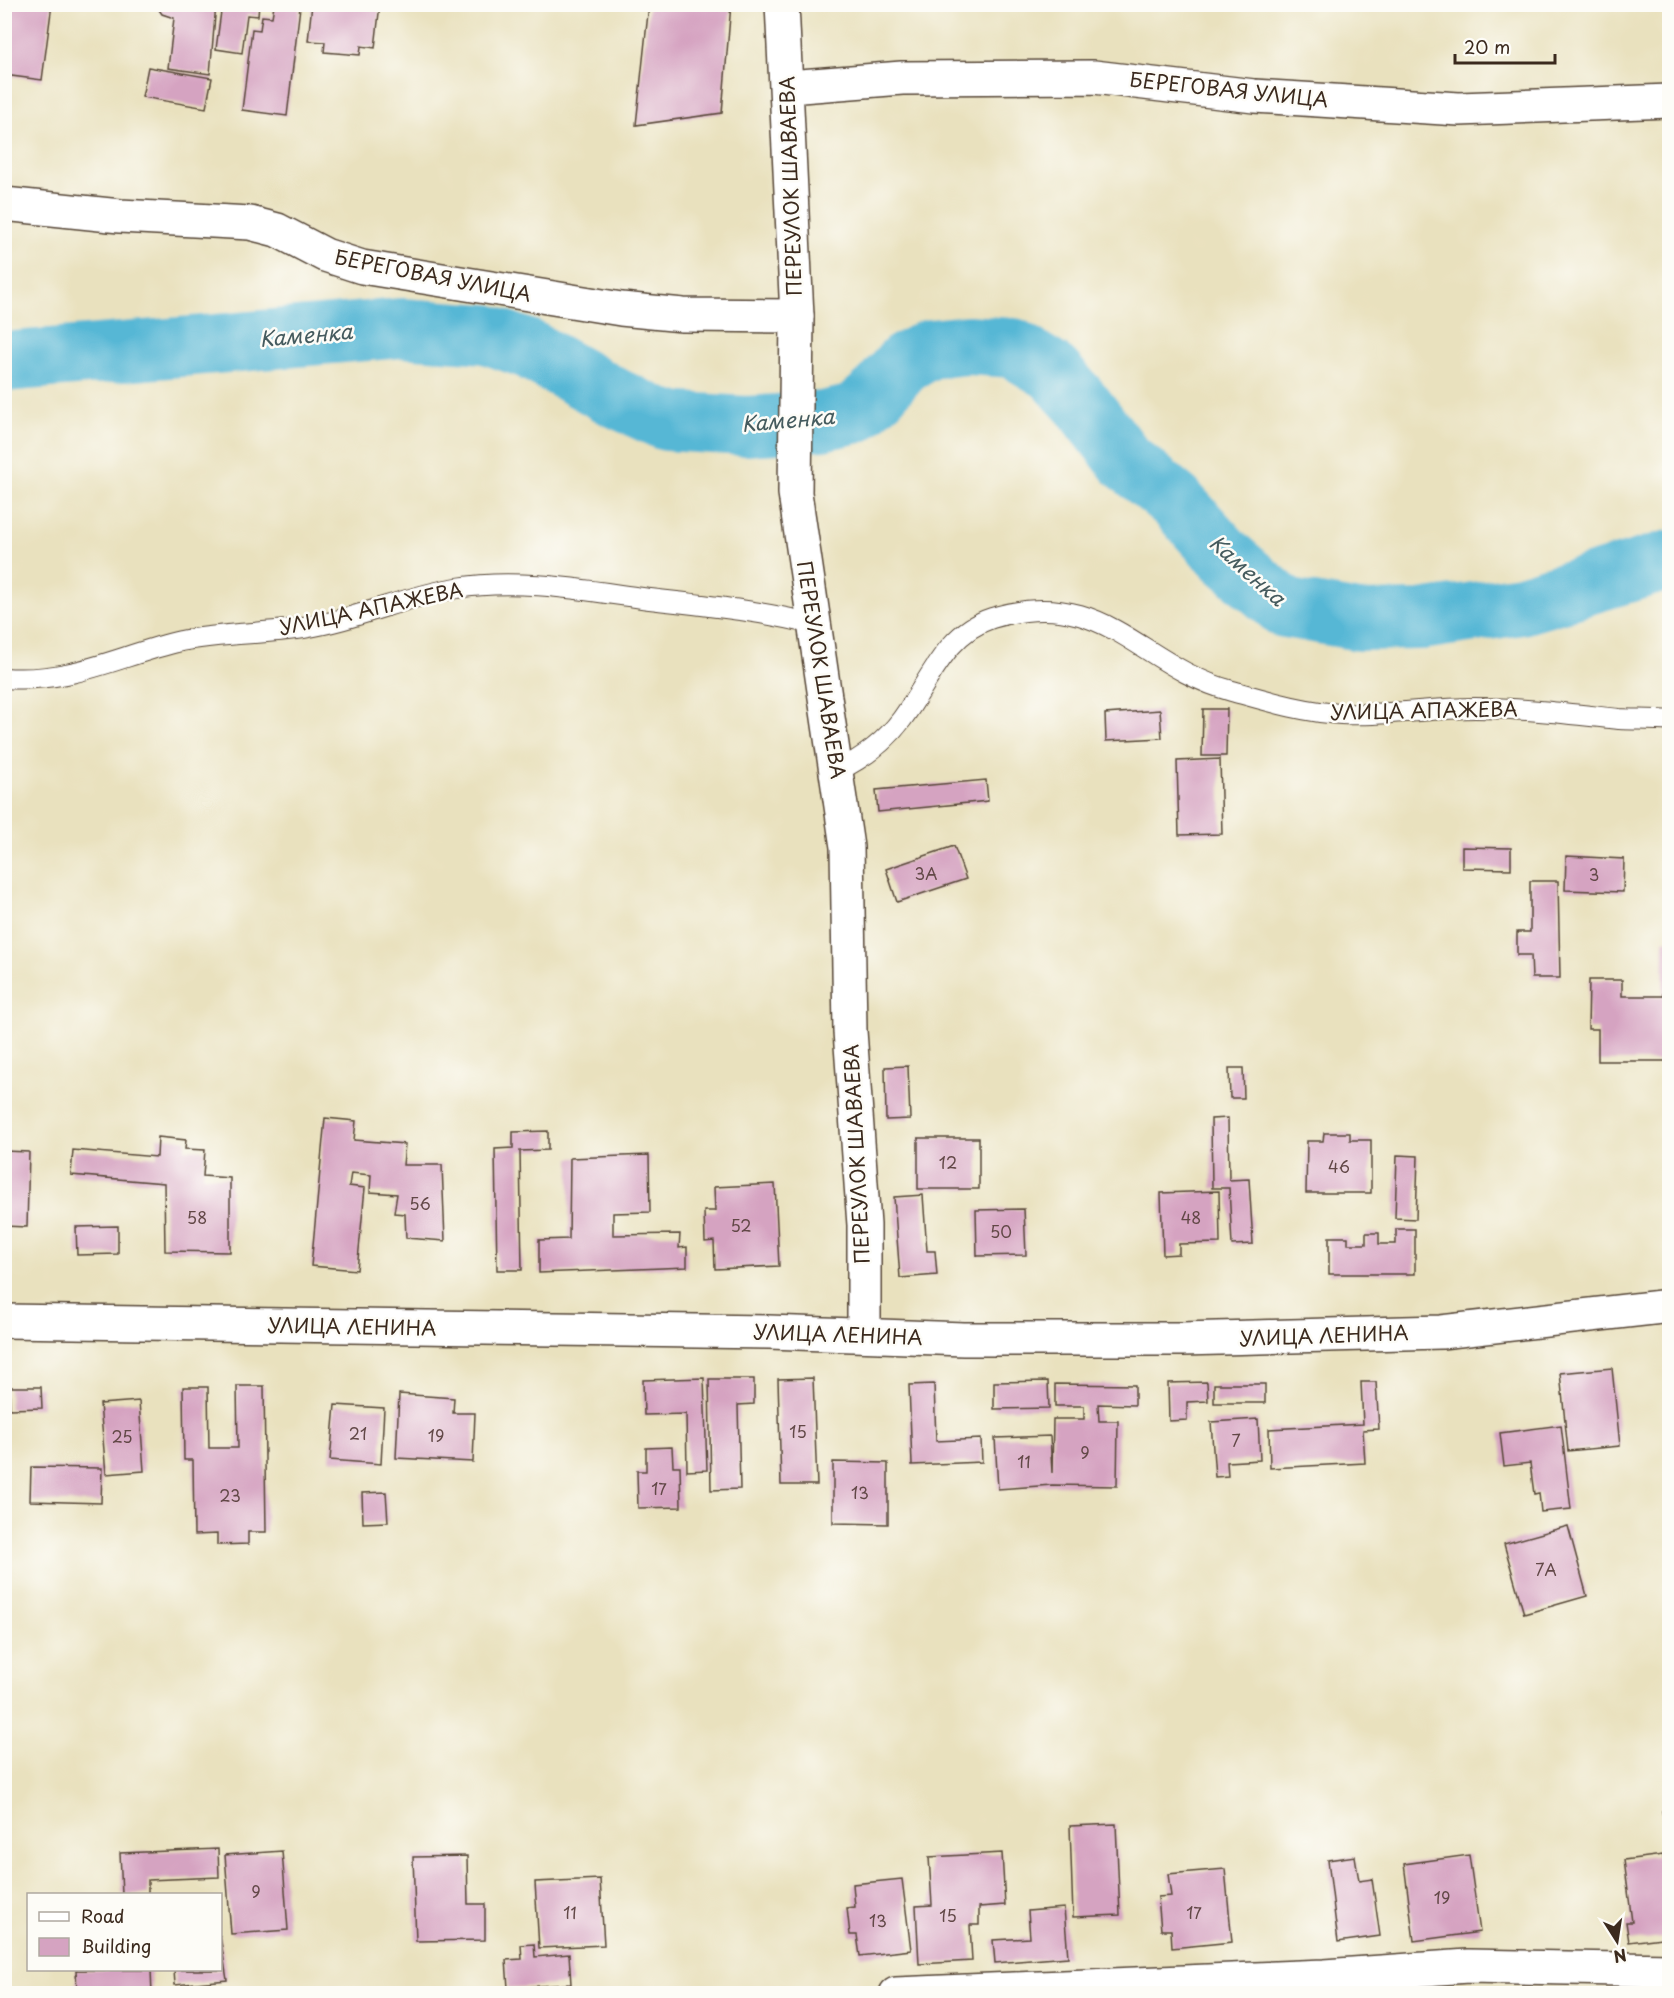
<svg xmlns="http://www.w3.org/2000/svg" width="1674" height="1998" viewBox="0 0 1674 1998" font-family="'Playpen Sans',sans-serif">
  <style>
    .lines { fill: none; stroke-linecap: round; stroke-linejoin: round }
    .river { stroke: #57b7d5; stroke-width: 60 }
    .building { fill: #d5a3c1 }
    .service-casing { stroke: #554536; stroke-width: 22 }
    .minor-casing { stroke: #554536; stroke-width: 36 }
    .tertiary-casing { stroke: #554536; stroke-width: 36 }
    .service { stroke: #fff; stroke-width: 20 }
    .minor { stroke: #fff; stroke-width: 33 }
    .tertiary { stroke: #fff; stroke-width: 33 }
    .labels { text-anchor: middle; stroke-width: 5; stroke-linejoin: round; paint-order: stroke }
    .number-label { font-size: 16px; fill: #624847 }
    .street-label { font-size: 20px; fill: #3b2a1e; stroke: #fdfcf7 }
    .water-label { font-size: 21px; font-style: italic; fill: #455b5e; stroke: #fdfcf7 }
  </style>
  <rect width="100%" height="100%" fill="#fdfcf7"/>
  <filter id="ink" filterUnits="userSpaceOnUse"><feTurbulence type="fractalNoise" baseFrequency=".0167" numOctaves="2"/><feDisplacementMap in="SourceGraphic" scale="12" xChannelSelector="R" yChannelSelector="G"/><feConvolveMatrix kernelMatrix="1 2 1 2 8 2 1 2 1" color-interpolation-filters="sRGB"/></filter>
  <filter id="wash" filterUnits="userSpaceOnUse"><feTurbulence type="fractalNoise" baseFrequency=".008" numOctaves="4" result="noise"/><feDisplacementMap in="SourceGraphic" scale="24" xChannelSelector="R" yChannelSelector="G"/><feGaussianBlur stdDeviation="1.35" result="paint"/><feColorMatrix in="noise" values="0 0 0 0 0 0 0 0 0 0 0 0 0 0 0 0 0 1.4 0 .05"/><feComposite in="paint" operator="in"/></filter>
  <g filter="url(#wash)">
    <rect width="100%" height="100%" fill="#e9e1be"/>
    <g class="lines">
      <!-- river -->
      <path class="river" d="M4 362 402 328 486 334 528 349 616 398 666 421 746 426 822 421 854 414 878 393 904 363 930 349 968 345 1013 348 1053 372 1082 404 1126 461 1176 502 1226 557 1285 608 1359 621 1421 620 1521 605 1670 560"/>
    </g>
    <g id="blocks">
      <!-- building -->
      <g class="building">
        <path d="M4 4H52L42 80 4 75Z"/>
        <path d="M155 4H216L210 74 168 68 174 18 162 14Z"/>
        <path d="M222 4H259L258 16 247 15 242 53 216 49Z"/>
        <path d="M312 4H380L375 48 361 46 360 55 324 52 325 42 308 41Z"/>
        <path d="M649 4H731L722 113 636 125Z"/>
        <path d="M274 5 300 7 287 116 242 110 252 29 260 30 262 16 272 17Z"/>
        <path d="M148 67 212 78 206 108 142 97Z"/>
        <path d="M1203 709H1227L1226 756H1202Z"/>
        <path d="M1160 710 1162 738 1106 741 1105 714Z"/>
        <path d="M1220 759 1222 834 1179 835 1177 761Z"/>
        <path d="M986 780 988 801 878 812 876 790Z"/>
        <path d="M954 846 966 879 897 902 886 869Z"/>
        <path d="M1462 847 1511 848V869L1462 868Z"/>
        <path d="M1566 856 1624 859 1623 892 1565 890Z"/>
        <path d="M1530 881H1558L1560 978H1532L1531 955H1517V932H1530Z"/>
        <path d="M1670 939V1061H1598V1029H1588L1589 980H1622V996H1663L1664 940Z"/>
        <path d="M908 1066 910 1119 886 1120 885 1067Z"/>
        <path d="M1229 1068H1243L1244 1098H1230Z"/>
        <path d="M325 1118 356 1121 354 1140 405 1144 403 1165H442L445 1241 406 1238 405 1214 394 1213 397 1194 370 1192 371 1175 351 1173 349 1186 365 1188 357 1270 311 1266Z"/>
        <path d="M1228 1118 1229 1180 1249 1179 1253 1244 1232 1245 1229 1188H1212L1211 1119Z"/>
        <path d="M548 1131V1150L520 1151 522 1270H497L495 1149 513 1148V1132Z"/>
        <path d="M1324 1133H1350V1140H1371V1193H1306L1307 1141H1323Z"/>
        <path d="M158 1137 186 1140 185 1149 205 1150 203 1176 230 1178V1252L165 1251 164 1183 71 1175 73 1150 157 1157Z"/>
        <rect x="918" y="1138" width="61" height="51"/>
        <path d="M4 1151 29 1152 27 1227 4 1226Z"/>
        <path d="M649 1155 650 1212 613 1213V1235L680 1234 679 1248 687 1247V1267L539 1273V1240L569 1239 570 1158Z"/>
        <path d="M1397 1155 1418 1156 1416 1219 1395 1218Z"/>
        <path d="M775 1184 779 1266 715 1269 714 1241 705 1242 704 1211H715L714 1187Z"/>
        <path d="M1219 1191 1220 1243 1179 1244V1254L1163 1255 1161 1193Z"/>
        <path d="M923 1195 927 1251H935L937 1275 900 1278 894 1197Z"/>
        <path d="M1024 1209 1026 1255 977 1256 976 1210Z"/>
        <path d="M118 1226V1254L77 1255 76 1227Z"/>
        <path d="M1396 1229H1415V1274H1329V1237H1348V1244H1366V1233H1379V1244H1396Z"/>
        <path d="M1612 1368 1620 1446 1568 1451 1560 1373Z"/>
        <path d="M704 1378 707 1470 687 1471 686 1414 644 1415 643 1380Z"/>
        <path d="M813 1378 817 1485H781L778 1379Z"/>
        <path d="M709 1379H754V1404L738 1405 740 1489 711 1490Z"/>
        <path d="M1048 1381 1049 1408 994 1409V1382Z"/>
        <path d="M1207 1382 1208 1401 1187 1402V1420L1169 1421 1168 1383Z"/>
        <path d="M1361 1382H1376L1379 1429 1363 1430 1365 1463 1270 1468 1269 1429 1363 1424Z"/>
        <path d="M934 1384 936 1441 981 1439 982 1462 912 1465 909 1385Z"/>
        <path d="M1055 1384 1135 1385V1405L1098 1404 1099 1421H1118L1117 1486 1052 1485 998 1489 995 1438 1050 1436 1052 1473 1053 1419H1084V1406H1055Z"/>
        <rect x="1214" y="1384" width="51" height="19"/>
        <path d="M237 1386H264L266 1532H248V1544L217 1545V1534L194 1535 193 1460H184L183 1387H208L209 1448H238Z"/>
        <path d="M9 1387H41L42 1408 10 1409Z"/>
        <path d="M399 1394 454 1398 453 1413H475L473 1462 396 1458Z"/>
        <path d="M139 1401 144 1471 106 1474 100 1404Z"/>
        <path d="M335 1405 384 1408 381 1464 330 1460Z"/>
        <path d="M1258 1419 1260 1460 1227 1462 1228 1476 1215 1477 1211 1422Z"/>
        <path d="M1561 1425 1571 1509 1541 1512 1539 1493 1534 1494 1530 1463 1504 1466 1500 1433Z"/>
        <path d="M672 1447 673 1466H680L681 1507 638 1508 637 1471H646V1448Z"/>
        <path d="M833 1462 888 1463V1524L833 1523Z"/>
        <path d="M31 1467 102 1468 101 1503 30 1501Z"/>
        <path d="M386 1492 388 1522 363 1523 362 1493Z"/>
        <path d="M1568 1526 1587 1596 1524 1614 1504 1544Z"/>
        <path d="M1670 1810V1844H1668L1662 1811Z"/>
        <path d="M1116 1824 1120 1915 1073 1917 1070 1826Z"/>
        <path d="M218 1849 219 1877 148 1880V1894H122L120 1853Z"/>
        <path d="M282 1851 288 1930 231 1934 225 1855Z"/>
        <path d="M1002 1853 1005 1905 979 1907V1925H970L972 1961 919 1964 916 1906 932 1905 929 1857Z"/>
        <path d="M1469 1855 1480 1932 1414 1941 1404 1864Z"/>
        <path d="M1663 1855 1670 1903V1937L1629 1942 1626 1922H1632L1624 1860Z"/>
        <path d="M467 1856 468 1904H485V1940L416 1941 413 1857Z"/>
        <path d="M1355 1856 1359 1881 1372 1879 1380 1936 1338 1942 1328 1860Z"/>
        <path d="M1225 1869 1232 1942 1172 1948 1171 1930H1161L1158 1897 1171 1896 1168 1874Z"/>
        <path d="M600 1879 604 1945 539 1948 535 1882Z"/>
        <path d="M902 1879 911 1950 860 1956 857 1935H850L847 1908 855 1907 853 1884Z"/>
        <path d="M1064 1908 1068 1957 995 1963 993 1940 1030 1938 1028 1911Z"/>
        <path d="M220 1935 227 1980 175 1985 174 1970H220Z"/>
        <path d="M534 1944 535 1957 569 1954 571 1984 508 1988 506 1960 522 1959 521 1945Z"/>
        <path d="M76 1970H151L152 1994H77Z"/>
        <path d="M1670 1985V1994H1642L1641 1988Z"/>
        <path d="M1405 1986 1406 1994H1377L1376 1990Z"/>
      </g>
    </g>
  </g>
  <g filter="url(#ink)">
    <use href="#blocks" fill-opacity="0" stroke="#554536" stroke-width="1.5"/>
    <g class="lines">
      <!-- service casing -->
      <g class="service-casing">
        <g id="service">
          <path d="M4 678C73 683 117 656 181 641 221 633 263 634 303 628 356 620 405 596 457 588 517 578 583 590 642 598 700 605 757 610 813 624"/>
          <path d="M837 771C862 759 885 742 902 719 929 683 945 633 992 618 1105 584 1138 666 1232 691 1268 701 1304 712 1341 714 1386 716 1430 708 1475 708 1523 708 1571 714 1619 719 1635 720 1653 719 1670 721"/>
        </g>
      </g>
      <!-- minor casing -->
      <g class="minor-casing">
        <g id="minor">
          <path d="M782 4 797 316 795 493 847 847 850 1031 864 1225V1335"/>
          <path d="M788 87 902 78 1094 77 1254 96 1459 109 1670 101"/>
          <path d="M4 204 120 216 250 223 277 230 325 255 362 267 621 309 683 315 797 316"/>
          <path d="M896 1994 1324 1976 1468 1966 1670 1970"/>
        </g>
      </g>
      <!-- tertiary casing -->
      <g class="tertiary-casing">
        <path id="tertiary" d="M4 1321 769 1332 964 1339H1182L1441 1332 1670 1306"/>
      </g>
      <!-- service -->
      <use href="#service" class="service"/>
      <!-- minor -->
      <use href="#minor" class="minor"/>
      <!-- tertiary -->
      <use href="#tertiary" class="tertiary"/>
    </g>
  </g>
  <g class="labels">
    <!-- number labels -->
    <g class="number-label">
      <text x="926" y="880">3А</text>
      <text x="1594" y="881">3</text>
      <text x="948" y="1169">12</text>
      <text x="1339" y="1173">46</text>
      <text x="420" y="1210">56</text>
      <text x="197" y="1224">58</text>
      <text x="1191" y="1224">48</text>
      <text x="741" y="1232">52</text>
      <text x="1001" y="1238">50</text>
      <text x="798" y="1438">15</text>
      <text x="358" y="1440">21</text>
      <text x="436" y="1442">19</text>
      <text x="122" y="1443">25</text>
      <text x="1236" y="1447">7</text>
      <text x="1085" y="1459">9</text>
      <text x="1024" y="1468">11</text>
      <text x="659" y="1495">17</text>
      <text x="860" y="1499">13</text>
      <text x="230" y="1502">23</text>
      <text x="1546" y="1576">7А</text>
      <text x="256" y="1898">9</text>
      <text x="1442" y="1904">19</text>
      <text x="570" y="1919">11</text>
      <text x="1194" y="1919">17</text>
      <text x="948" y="1922">15</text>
      <text x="878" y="1927">13</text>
    </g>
    <!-- street labels -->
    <g class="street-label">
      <text transform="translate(1229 90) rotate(6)" y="7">БЕРЕГОВАЯ УЛИЦА</text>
      <text transform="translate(791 186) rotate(-92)" y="7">ПЕРЕУЛОК ШАВАЕВА</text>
      <text transform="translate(433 276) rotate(11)" y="7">БЕРЕГОВАЯ УЛИЦА</text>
      <text transform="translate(371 609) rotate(-12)" y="7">УЛИЦА АПАЖЕВА</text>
      <text transform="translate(821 670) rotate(81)" y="7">ПЕРЕУЛОК ШАВАЕВА</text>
      <text transform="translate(1424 711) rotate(-1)" y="7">УЛИЦА АПАЖЕВА</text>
      <text transform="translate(857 1154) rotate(-93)" y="7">ПЕРЕУЛОК ШАВАЕВА</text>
      <text transform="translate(352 1327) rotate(1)" y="7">УЛИЦА ЛЕНИНА</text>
      <text transform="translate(838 1335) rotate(2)" y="7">УЛИЦА ЛЕНИНА</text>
      <text transform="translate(1324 1336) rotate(-2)" y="7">УЛИЦА ЛЕНИНА</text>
    </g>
    <!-- water labels -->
    <g class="water-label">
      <text transform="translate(306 336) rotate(-5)" y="7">Каменка</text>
      <text transform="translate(788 421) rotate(-5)" y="7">Каменка</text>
      <text transform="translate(1247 571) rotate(42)" y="7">Каменка</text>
    </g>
  </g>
  <!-- margin -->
  <rect width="1674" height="1998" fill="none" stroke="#fdfcf7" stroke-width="24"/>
  <!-- legend -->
  <rect x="27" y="1893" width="195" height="78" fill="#fdfcf7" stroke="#afa8a0" stroke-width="1.5"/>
  <rect x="39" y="1912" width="30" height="9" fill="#ffffff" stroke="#afa8a0" stroke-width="1.5"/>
  <text x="81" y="1923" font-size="18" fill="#3b2a1e">Road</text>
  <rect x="39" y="1938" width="30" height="18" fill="#d5a3c1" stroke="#afa8a0" stroke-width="1.5"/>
  <text x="81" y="1953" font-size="18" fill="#3b2a1e">Building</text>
  <!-- north arrow -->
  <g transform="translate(1617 1941) rotate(168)" stroke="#fdfcf7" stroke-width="4.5" paint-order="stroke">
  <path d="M0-4.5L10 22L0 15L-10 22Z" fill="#3b2a1e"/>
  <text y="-9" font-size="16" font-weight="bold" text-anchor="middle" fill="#3b2a1e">N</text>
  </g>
  <!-- scale -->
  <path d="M1455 54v9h100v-9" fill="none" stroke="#3b2a1e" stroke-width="3"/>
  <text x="1464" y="54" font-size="18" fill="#3b2a1e" stroke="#fdfcf7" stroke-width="4.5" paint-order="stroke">20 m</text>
</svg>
